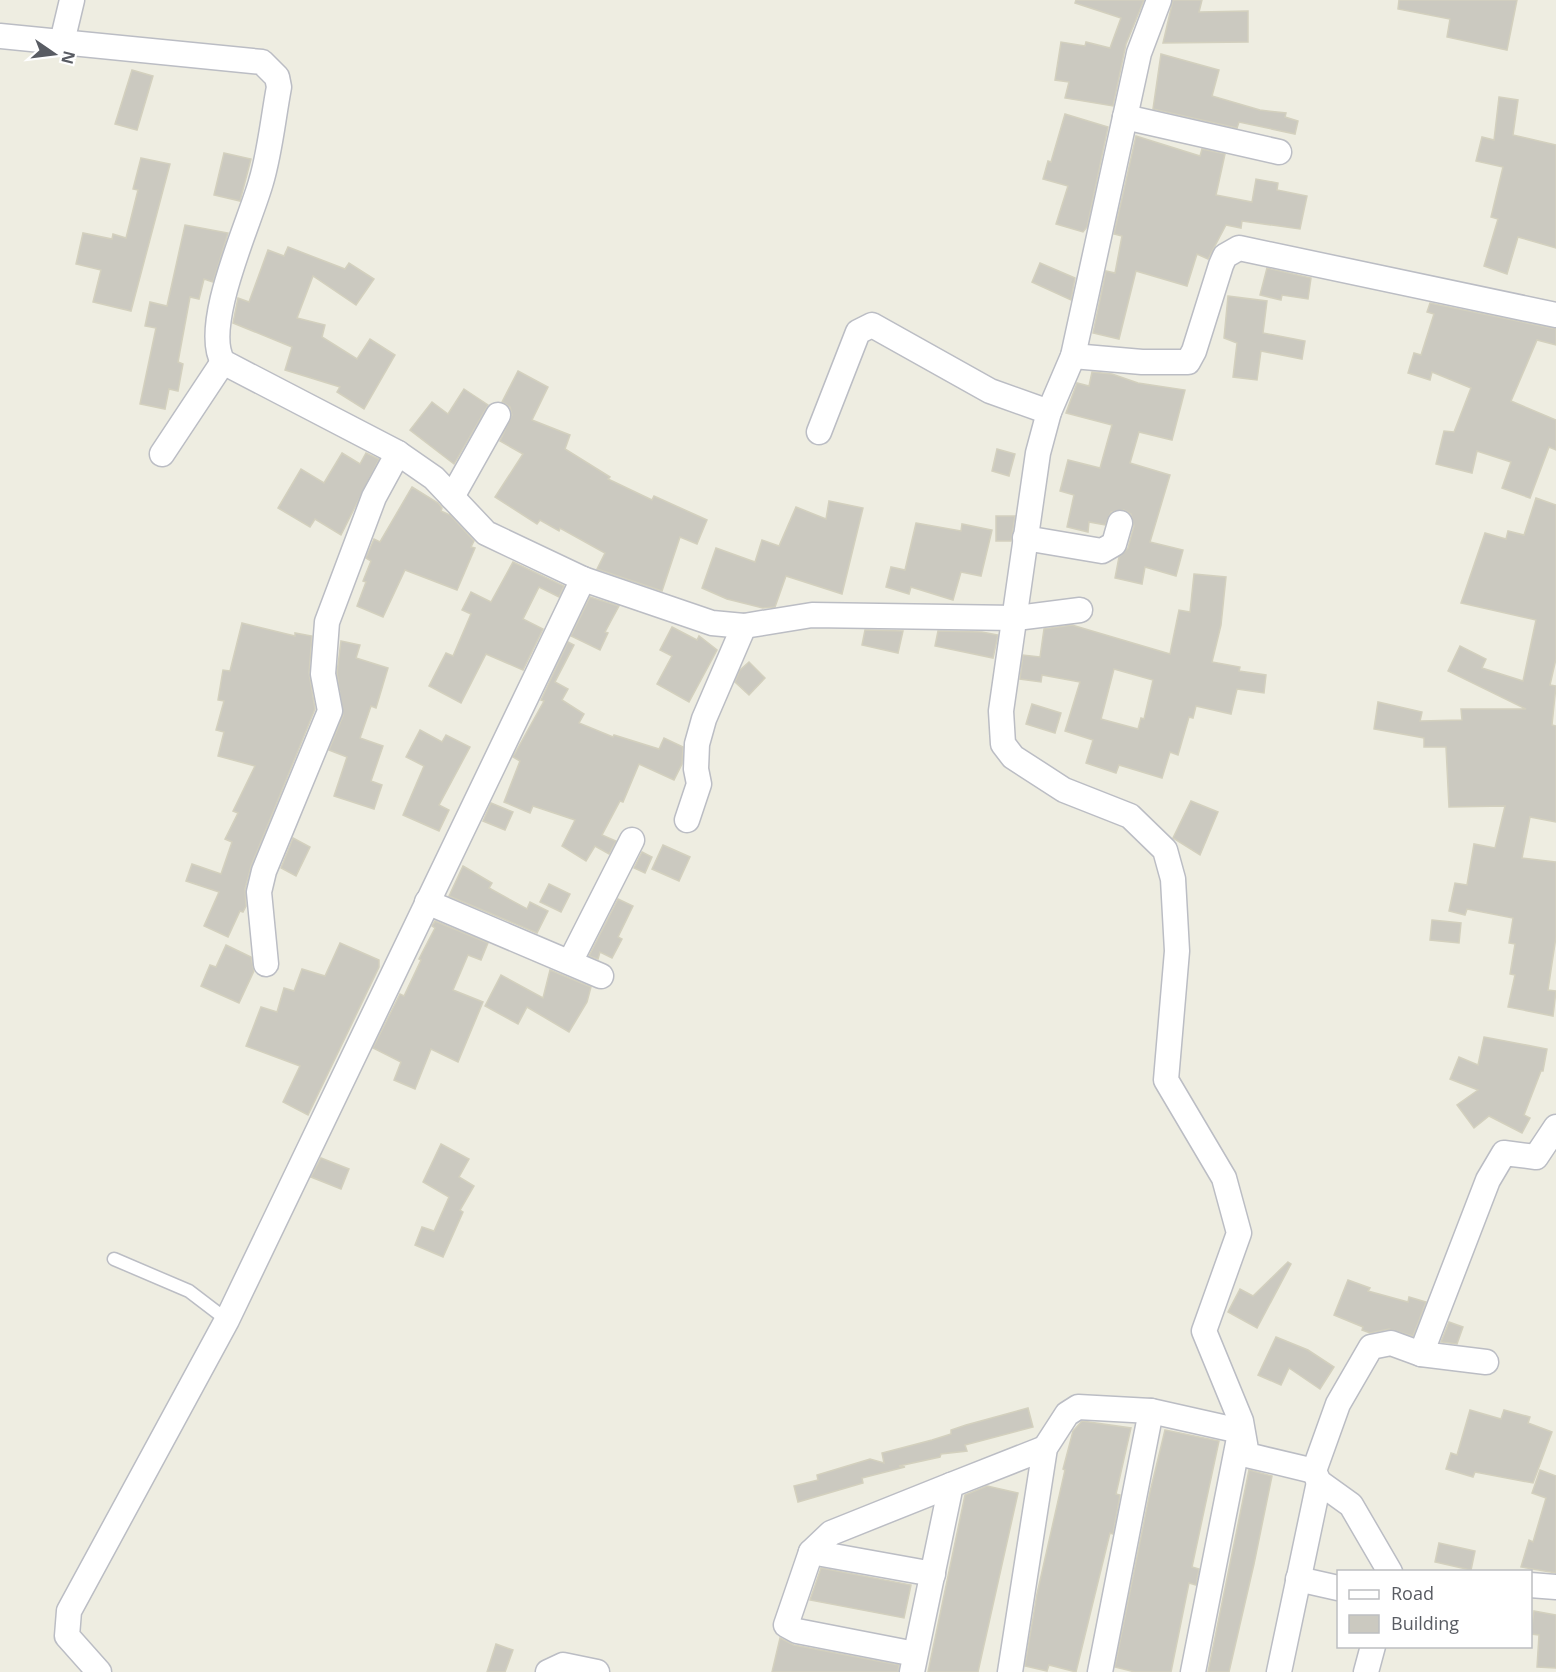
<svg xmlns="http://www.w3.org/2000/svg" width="1556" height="1672" viewBox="0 0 1556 1672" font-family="'Open Sans',sans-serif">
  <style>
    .building { fill: #cbc9c0; stroke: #d3d0be; stroke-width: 1.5; fill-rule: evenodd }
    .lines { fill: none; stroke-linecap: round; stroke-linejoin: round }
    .service-casing { stroke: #bbbdc4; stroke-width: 15 }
    .minor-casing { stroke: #bbbdc4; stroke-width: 27 }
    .service { stroke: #fff; stroke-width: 12 }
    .minor { stroke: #fff; stroke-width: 24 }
  </style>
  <rect width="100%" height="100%" fill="#eeede1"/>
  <!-- building -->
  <g class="building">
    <path d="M1076 0H1144L1126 44 1113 106 1065 98 1069 82 1055 80 1061 42 1085 46 1086 42 1110 48 1121 18 1075 3Z"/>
    <path d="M1173 0H1202L1199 12 1248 11V42L1163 43Z"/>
    <path d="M1399 0H1517L1507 50 1447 37 1450 19 1398 9Z"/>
    <path d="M1161 54 1219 70 1212 96 1260 110 1286 113 1285 117 1298 121 1295 134 1239 122 1237 128 1153 109Z"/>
    <path d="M132 70 153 76 137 130 115 124Z"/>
    <path d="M1499 97 1518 100 1513 135 1556 145V248L1518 237 1507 274 1484 266 1498 219 1491 217 1503 167 1476 161 1482 137 1494 140Z"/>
    <path d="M1065 114 1108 127 1087 227 1083 232 1056 224 1068 186 1043 179 1048 161 1051 162Z"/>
    <path d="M1136 136 1200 156 1202 149 1225 154 1216 195 1252 202 1256 179 1278 183 1277 190 1307 196 1300 229 1242 221 1241 228 1226 225 1208 259 1197 254 1187 286 1136 271 1119 339 1093 333 1106 271 1115 273 1122 236 1114 234Z"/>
    <path d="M224 153 251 159 240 201 214 195Z"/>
    <path d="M141 158 170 164 131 311 93 302 101 270 76 264 83 233 112 239 113 234 126 238 138 190 133 189Z"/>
    <path d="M185 225 228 233 213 282 204 279 199 299 190 297 178 362 183 364 178 391 169 389 165 409 140 404 156 328 145 326 150 302 167 306Z"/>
    <path d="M288 247 345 269 349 263 374 279 356 305 313 276 297 318 325 325 322 337 357 359 370 339 395 355 364 409 337 392 340 387 285 370 292 347 233 323 238 298 249 302 268 250 284 256Z"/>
    <path d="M1040 263 1075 278 1071 300 1032 282Z"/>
    <path d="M1267 268 1311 278 1308 299 1282 295 1281 300 1260 295Z"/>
    <path d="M1228 296 1267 301 1263 333 1305 341 1302 359 1261 351 1257 380 1233 377 1237 343 1224 338Z"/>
    <path d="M1430 303 1556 329V345L1537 340 1511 401 1556 420V450L1549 447 1530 498 1502 488 1511 462 1477 451 1472 473 1436 464 1444 431 1454 432 1471 388 1432 372 1430 380 1408 373 1414 353 1421 355 1434 314 1427 312Z"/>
    <path d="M518 371 548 387 532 420 570 435 565 449 610 477 608 479 652 500 654 496 707 520 697 544 680 537 662 591 597 569 605 553 560 528 559 531 540 520 537 524 495 497 523 454 500 441 512 415 510 407 502 402Z"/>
    <path d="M1092 372 1112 374 1138 383 1185 390 1172 440 1139 432 1130 463 1170 475 1150 542 1183 550 1176 576 1145 567 1142 584 1115 578 1119 557 1128 548 1134 526 1131 514 1124 510 1111 512 1105 525 1089 522 1088 532 1067 527 1074 495 1060 491 1068 460 1100 468 1112 425 1066 413 1077 383 1089 386Z"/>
    <path d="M464 389 488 405 454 464 410 430 432 402 448 414Z"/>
    <path d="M997 449 1015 454 1009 476 992 471Z"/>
    <path d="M342 453 360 464 366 453 379 459 341 535 315 519 310 527 278 508 301 469 324 483Z"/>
    <path d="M412 487 438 503 442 508 441 511 450 515 474 541 471 547 475 548 457 590 405 570 383 617 357 606 366 582 363 581 371 561 366 558 374 539 380 542Z"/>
    <path d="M1536 498 1556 505V659L1550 685 1556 686 1552 725 1556 726V822L1530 817 1522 858 1556 862V937L1548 990 1556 991 1553 1016 1508 1007 1515 975 1510 974 1515 944 1509 943 1513 918 1467 909 1465 915 1449 911 1455 883 1467 885 1474 844 1495 848 1505 806 1449 807 1446 747H1424V738L1374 729 1378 702 1422 712 1420 721 1462 720 1461 709H1526L1448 671 1460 646 1486 659 1482 668 1523 681 1536 620 1461 603 1485 533 1506 539 1508 531 1524 535Z"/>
    <path d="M829 501 863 508 842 594 786 576 775 607 763 608 727 599 702 588 716 548 755 562 762 540 779 546 796 507 826 519Z"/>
    <path d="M996 516H1015L1011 541H996Z"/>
    <path d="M916 523 961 531 962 524 992 530 981 576 961 572 953 600 911 587 909 594 886 587 891 567 905 570Z"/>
    <path d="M513 562 564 586 559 597 539 587 523 619 543 629 523 670 486 654 461 703 429 686 446 653 453 656 471 614 462 610 471 592 491 602Z"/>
    <path d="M1194 574 1226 577 1221 625 1212 662 1240 667 1239 671 1266 675 1264 693 1237 689 1231 714 1196 706 1193 718 1189 717 1178 755 1170 752 1162 778 1119 765 1116 773 1086 763 1093 740 1065 731 1080 682 1042 675 1041 682 1020 679 1023 655 1040 657 1044 629 1072 625 1170 654 1179 610 1190 612ZM1114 669 1153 680 1144 719 1141 718 1138 729 1101 719Z"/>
    <path d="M590 597 619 606 605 632 608 633 600 650 571 636Z"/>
    <path d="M242 623 295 636V633L312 636 309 673 315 709 251 866 245 889 246 906 243 912 240 911 228 937 204 926 219 892 186 881 192 864 221 874 232 842 225 839 238 813 233 811 255 766 218 756 224 732 216 730 224 701 218 700 223 670 230 671Z"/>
    <path d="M672 627 697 640 699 636 717 650 689 702 657 684 672 656 660 650Z"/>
    <path d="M865 630 903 631 898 653 862 645Z"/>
    <path d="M938 631 982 632 998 635 993 658 935 646Z"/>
    <path d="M341 641 360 645 356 658 388 668 376 708 371 706 360 738 383 746 371 781 382 785 374 809 334 796 347 757 329 750 343 716 337 673Z"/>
    <path d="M568 642 574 645 555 682 568 689 562 700 584 714 579 723 613 737 614 735 659 749 664 738 683 747 682 764 674 780 639 764 623 802 620 801 602 835 616 841 609 854 595 846 586 861 562 846 575 820 533 806 530 813 504 802 520 761 513 757 544 701 541 700Z"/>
    <path d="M749 662 765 678 749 695 735 682 740 670Z"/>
    <path d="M1032 704 1061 713 1055 733 1026 724Z"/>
    <path d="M420 730 442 742 446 735 470 747 439 805 449 810 439 831 403 815 424 766 406 757Z"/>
    <path d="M1191 801 1218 812 1200 855 1173 838Z"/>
    <path d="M491 803 513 812 505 830 483 821Z"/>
    <path d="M293 838 310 847 296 876 281 868Z"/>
    <path d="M663 845 690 857 679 881 652 869Z"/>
    <path d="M642 852 652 857 645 873 634 868Z"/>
    <path d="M463 866 492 883 489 888 527 909 530 902 548 911 537 933 449 896Z"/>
    <path d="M549 884 570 894 561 912 540 902Z"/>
    <path d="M618 899 633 906 618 937 622 939 612 958 600 952 598 959 589 956Z"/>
    <path d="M1432 920 1461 923 1459 943 1430 940Z"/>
    <path d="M435 921 488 943 481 960 468 955 453 990 483 1002 458 1062 431 1049 415 1089 394 1080 401 1062 373 1048 400 994 404 996 421 960 419 959 435 928 432 926Z"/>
    <path d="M340 943 379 960V967L308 1115 283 1102 300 1066 246 1046 261 1007 277 1012 284 988 294 991 302 969 325 976Z"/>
    <path d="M226 945 251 957 254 971 239 1003 201 986 210 965 216 967Z"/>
    <path d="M550 970 591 987 587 1002 569 1032 527 1007 518 1024 485 1006 501 975 543 998Z"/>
    <path d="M1484 1037 1547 1049 1543 1071H1541L1524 1115 1530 1118 1522 1133 1489 1116 1474 1128 1457 1105 1478 1090 1450 1079 1459 1057 1478 1065Z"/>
    <path d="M441 1144 469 1159 459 1177 474 1186 460 1210 463 1212 443 1257 415 1245 422 1227 434 1231 449 1197 423 1182Z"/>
    <path d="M321 1158 349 1169 341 1189 311 1177Z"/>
    <path d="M1288 1262 1291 1264 1257 1328 1228 1312 1240 1289 1253 1296Z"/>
    <path d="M1348 1280 1370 1288 1368 1291 1408 1302 1409 1297 1426 1302 1413 1336 1389 1329 1370 1333 1362 1330 1363 1327 1334 1315Z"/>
    <path d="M1449 1322 1463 1327 1457 1344 1441 1342Z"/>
    <path d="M1276 1337 1308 1350 1334 1367 1320 1389 1289 1368 1281 1385 1258 1375Z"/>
    <path d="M1028 1408 1033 1427 965 1445 967 1451 941 1454 940 1457 899 1466 905 1467 862 1478 863 1483 798 1502 794 1486 818 1480 817 1475 870 1459 884 1463 882 1453 932 1440 951 1434V1430L966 1425Z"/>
    <path d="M1470 1410 1501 1419 1504 1410 1530 1417 1528 1423 1552 1432 1533 1483 1475 1472 1473 1477 1446 1469 1451 1453 1457 1455Z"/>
    <path d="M1082 1421 1131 1428 1116 1494 1120 1495 1113 1534 1110 1533 1076 1672 1049 1665 1047 1671 1025 1666 1037 1594 1065 1470 1063 1469 1073 1431Z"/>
    <path d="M1165 1430 1219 1441 1192 1567 1199 1569 1196 1585 1189 1583 1171 1672H1135L1115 1667 1150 1492Z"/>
    <path d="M1249 1470 1272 1476 1254 1564 1229 1672H1208Z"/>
    <path d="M1540 1470 1556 1476V1573L1521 1567 1529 1540 1533 1542 1546 1498 1532 1493Z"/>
    <path d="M987 1486 1018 1493 978 1672H928L965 1495Z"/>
    <path d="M1439 1543 1475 1551 1471 1570 1435 1562Z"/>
    <path d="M821 1568 911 1585 904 1618 810 1600Z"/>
    <path d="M1534 1611 1556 1615V1668L1537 1667 1539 1635 1531 1634Z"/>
    <path d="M780 1638 794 1645 899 1665 898 1672H772Z"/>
    <path d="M496 1644 513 1650 505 1672H487Z"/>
  </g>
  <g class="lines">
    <!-- service casing -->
    <g class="service-casing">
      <path id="service" d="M114 1259 189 1291 227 1320"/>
    </g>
    <!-- minor casing -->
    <g class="minor-casing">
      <g id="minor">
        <path d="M1159 0 1139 53 1073 356 1049 412 1038 453 1001 711 1003 744 1013 757 1064 790 1130 816 1165 850 1173 879 1177 951 1166 1080 1224 1178 1239 1233 1204 1331 1241 1421 1247 1455 1314 1471"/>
        <path d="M0 36 262 62 277 77 279 87C273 119 270 152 261 182 250 222 201 326 223 362L398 453 434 478 486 533 583 579 712 623 744 626 812 615 1016 618 1080 610"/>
        <path d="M62 42 72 0"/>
        <path d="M1125 117 1279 152"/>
        <path d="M1073 356 1142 362H1188L1194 351 1221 265 1225 256 1239 248 1556 315"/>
        <path d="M819 432 858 332 872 325 990 391 1049 412"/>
        <path d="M162 454 223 362"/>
        <path d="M452 497 498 415"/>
        <path d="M1025 538 1102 551 1114 544 1120 523"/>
        <path d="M687 820 699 784 696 769 697 744 704 719 744 626"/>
        <path d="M427 902 601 976"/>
        <path d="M570 962 632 840"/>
        <path d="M266 964 259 892 264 871 330 711 323 674 327 622 374 497 398 453"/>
        <path d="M1421 1354 1488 1180 1504 1153 1536 1157 1556 1127"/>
        <path d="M811 1552 933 1574"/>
        <path d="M1390 1572 1351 1505 1319 1482 1314 1471 1338 1404 1371 1347 1391 1343 1421 1354 1486 1362"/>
        <path d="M1298 1579 1338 1588"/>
        <path d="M1530 1585 1556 1587"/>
        <path d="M915 1654 797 1631 786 1625 811 1552 831 1533 951 1485"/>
        <path d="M99 1672 67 1636 69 1611 227 1320 583 579"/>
        <path d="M548 1672 563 1665 597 1672"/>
        <path d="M912 1672 951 1485 1045 1448"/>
        <path d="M1010 1672 1045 1448 1067 1414 1078 1407 1151 1411 1240 1431"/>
        <path d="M1100 1672 1151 1411"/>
        <path d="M1193 1672 1240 1433"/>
        <path d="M1279 1672 1319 1482"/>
        <path d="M1366 1672 1373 1646"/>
      </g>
    </g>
    <!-- service -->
    <use href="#service" class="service"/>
    <!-- minor -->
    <use href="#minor" class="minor"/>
  </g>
  <!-- legend -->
  <rect x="1337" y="1570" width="195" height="78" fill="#ffffff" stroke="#bdbec1" stroke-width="1.5"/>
  <rect x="1349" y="1590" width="30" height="9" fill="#ffffff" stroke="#bdbec1" stroke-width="1.5"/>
  <text x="1391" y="1600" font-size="18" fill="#595c63">Road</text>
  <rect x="1349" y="1615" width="30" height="18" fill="#cbc9c0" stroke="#bdbec1" stroke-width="1.5"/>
  <text x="1391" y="1630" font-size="18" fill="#595c63">Building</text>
  <!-- north arrow -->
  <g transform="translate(54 54) rotate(104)" stroke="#ffffff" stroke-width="4.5" paint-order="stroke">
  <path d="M0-4.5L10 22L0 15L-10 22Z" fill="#595c63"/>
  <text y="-9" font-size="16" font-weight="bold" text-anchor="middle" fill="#595c63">N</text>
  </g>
</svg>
